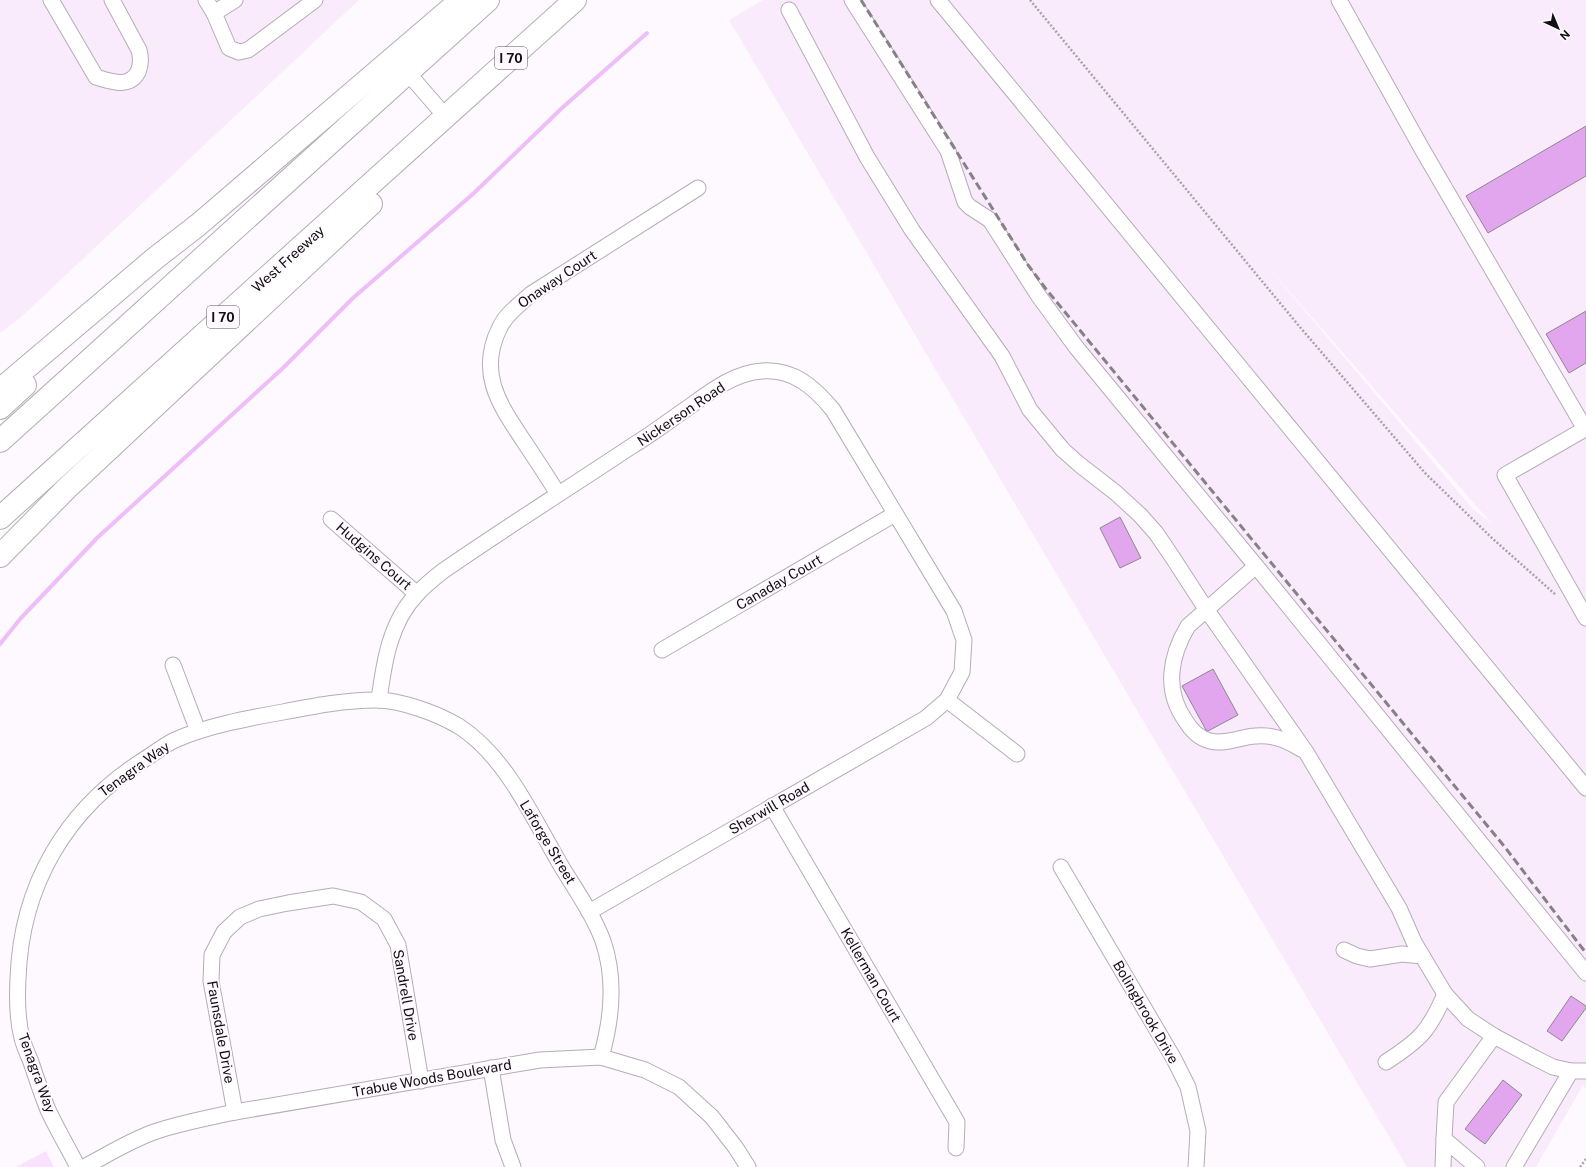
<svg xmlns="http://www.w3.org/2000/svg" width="1586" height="1167" viewBox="0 0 1586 1167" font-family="'Public Sans',sans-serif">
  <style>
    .built { fill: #f9ebfc; fill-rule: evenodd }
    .green { fill: #fae2fe }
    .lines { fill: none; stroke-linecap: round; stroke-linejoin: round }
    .stream { stroke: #eebef8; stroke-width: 4 }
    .building { fill: #e2a6ee; stroke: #8f8690 }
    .minor-casing { stroke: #b5acb7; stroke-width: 17 }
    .highway-casing { stroke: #b5acb7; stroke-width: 24 }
    .path { stroke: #a7a2a7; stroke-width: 2.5; stroke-dasharray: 2 2; stroke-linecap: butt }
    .minor { stroke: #fff; stroke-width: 15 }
    .highway { stroke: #fff; stroke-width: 22 }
    .rail { stroke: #868186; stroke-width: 3; stroke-dasharray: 8 4; stroke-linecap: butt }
    .labels { text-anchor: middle; stroke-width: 4; stroke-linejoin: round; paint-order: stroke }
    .shield { fill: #fef8ff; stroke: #595559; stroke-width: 1 }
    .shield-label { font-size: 13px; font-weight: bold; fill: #120f12 }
    .street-label { font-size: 14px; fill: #120f12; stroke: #fef8ff }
  </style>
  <rect width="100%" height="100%" fill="#fef8ff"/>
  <!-- built -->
  <g class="built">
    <path d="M0 0H359L20 318 0 333Z"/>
    <path d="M763 0H1586V1088L1583 1085 1536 1167H1407L729 20ZM1261 259 1492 524 1472 508Z"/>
  </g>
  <!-- green -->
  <path class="green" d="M46 1151 54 1167H16Z"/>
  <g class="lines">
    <!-- stream -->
    <path class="stream" d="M0 644 21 618 97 538 283 368 353 298 474 193 562 108 647 33"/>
  </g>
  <!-- building -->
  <g class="building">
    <path d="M1586 126V176L1488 233 1466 196Z"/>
    <path d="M1586 311V363L1569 373 1546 334Z"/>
    <path d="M1120 517 1141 558 1120 568 1100 528Z"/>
    <path d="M1213 669 1238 715 1208 731 1206 730 1182 686Z"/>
    <path d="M1571 996 1586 1006V1008L1562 1041 1547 1031Z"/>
    <path d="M1503 1080 1522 1095 1485 1144 1465 1129Z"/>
  </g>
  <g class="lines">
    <!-- minor casing -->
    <g class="minor-casing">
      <g id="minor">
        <path d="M51 0 96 77C110 81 129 89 138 72 141 65 141 57 139 50L112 0"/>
        <path d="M206 0 214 13 229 48 239 52 248 50 315 0"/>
        <path d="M852 0 948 151 965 202 970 207 990 220 1038 295 1076 347 1256 566 1586 973"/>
        <path d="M938 0 1586 788"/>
        <path d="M1339 0 1422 149 1585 429H1586"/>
        <path d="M789 10 867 157 912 230 1002 356 1030 410 1063 450 1080 465 1116 493 1140 515 1156 533 1173 558 1206 609 1306 752 1399 908 1414 942 1445 994 1468 1019 1494 1036 1535 1058 1553 1067 1571 1071H1586"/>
        <path d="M214 13 235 0"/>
        <path d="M407 72 446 117"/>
        <path d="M1585 429 1505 475 1586 618"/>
        <path d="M558 494C547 476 535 458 523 440 499 404 477 372 500 327 506 314 520 304 531 294L698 188"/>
        <path d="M331 519 417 594"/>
        <path d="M1256 566 1188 626C1170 656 1164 690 1185 720 1191 730 1198 738 1210 741 1225 745 1240 737 1255 736 1272 734 1287 740 1301 749"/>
        <path d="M662 650 895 514"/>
        <path d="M173 665 198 731"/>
        <path d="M379 700C384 662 390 622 417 594 425 585 434 578 443 571 505 528 569 488 632 446 652 434 670 420 689 407 711 391 734 373 762 371 794 369 814 387 833 410L954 611 964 640 962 672 947 700 926 718 589 912"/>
        <path d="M947 700 1017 754"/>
        <path d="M772 806 957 1122 956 1148"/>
        <path d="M1061 867 1174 1059 1188 1087 1198 1131 1196 1167"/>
        <path d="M1344 950 1357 956 1370 959 1402 954 1422 956"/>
        <path d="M1386 1062C1420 1040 1429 1031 1445 994"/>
        <path d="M491 1068 503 1140 513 1167"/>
        <path d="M235 1112 211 981 212 955 224 932 240 917 259 909 288 903 333 896 361 902 384 919 398 945 421 1081"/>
        <path d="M78 1167C68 1148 57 1129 48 1110 42 1095 37 1080 32 1065 29 1056 24 1047 22 1038 17 1019 17 998 18 979 21 885 66 809 145 759 155 753 164 745 175 740 206 726 249 718 283 712 314 706 345 700 376 700 401 700 439 714 460 727 506 757 533 818 560 864 575 889 593 914 603 941 616 979 612 1019 601 1057"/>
        <path d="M84 1167C107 1155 129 1141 154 1132 180 1123 208 1118 235 1112L540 1060 601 1057 645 1070 679 1087 712 1117 736 1148 748 1167"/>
        <path d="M1443 1167 1444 1139"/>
        <path d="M1477 1167 1444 1139 1446 1102 1494 1036"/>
        <path d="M1514 1167 1571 1071"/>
      </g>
    </g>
    <!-- highway casing -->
    <g class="highway-casing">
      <g id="highway">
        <path d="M0 390 153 260 198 225 461 0"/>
        <path d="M0 408 25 385"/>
        <path d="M0 441 488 0"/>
        <path d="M0 518 575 0"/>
        <path d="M0 556 66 489 371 204"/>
      </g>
    </g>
    <!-- path -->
    <g class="path">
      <path d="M1030 0 1299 326 1425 473 1493 539 1556 595"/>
      <path d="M1580 1167 1586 1159"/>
    </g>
    <!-- minor -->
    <use href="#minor" class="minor"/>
    <!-- highway -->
    <use href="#highway" class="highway"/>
    <!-- rail -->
    <path class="rail" d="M861 0 1028 265 1046 289 1504 846 1586 953"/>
  </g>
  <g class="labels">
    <!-- shield labels -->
    <g class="shield">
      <rect x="495" y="47" width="32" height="22" rx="3"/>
      <rect x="207" y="306" width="32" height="22" rx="3"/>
    </g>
    <g class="shield-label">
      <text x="511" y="63">I 70</text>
      <text x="223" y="322">I 70</text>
    </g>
    <!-- street labels -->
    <g class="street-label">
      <text transform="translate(288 259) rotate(-42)" y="5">West Freeway</text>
      <text transform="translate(557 279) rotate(-34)" y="5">Onaway Court</text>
      <text transform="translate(681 414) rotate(-34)" y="5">Nickerson Road</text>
      <text transform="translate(374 556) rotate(41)" y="5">Hudgins Court</text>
      <text transform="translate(779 582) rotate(-30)" y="5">Canaday Court</text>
      <text transform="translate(134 769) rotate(-36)" y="5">Tenagra Way</text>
      <text transform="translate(769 808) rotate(-30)" y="5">Sherwill Road</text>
      <text transform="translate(548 842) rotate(59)" y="5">Laforge Street</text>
      <text transform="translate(871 975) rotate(60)" y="5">Kellerman Court</text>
      <text transform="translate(406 995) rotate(80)" y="5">Sandrell Drive</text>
      <text transform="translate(1146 1012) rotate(60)" y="5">Bolingbrook Drive</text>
      <text transform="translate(221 1032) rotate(80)" y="5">Faunsdale Drive</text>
      <text transform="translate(37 1073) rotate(70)" y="5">Tenagra Way</text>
      <text transform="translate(432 1078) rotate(-10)" y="5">Trabue Woods Boulevard</text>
    </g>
  </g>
  <!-- north arrow -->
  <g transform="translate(1558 28) rotate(136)" stroke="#fef8ff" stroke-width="3" paint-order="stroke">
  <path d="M0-3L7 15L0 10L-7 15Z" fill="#120f12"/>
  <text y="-6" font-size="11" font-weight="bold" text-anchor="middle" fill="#120f12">N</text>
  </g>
</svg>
